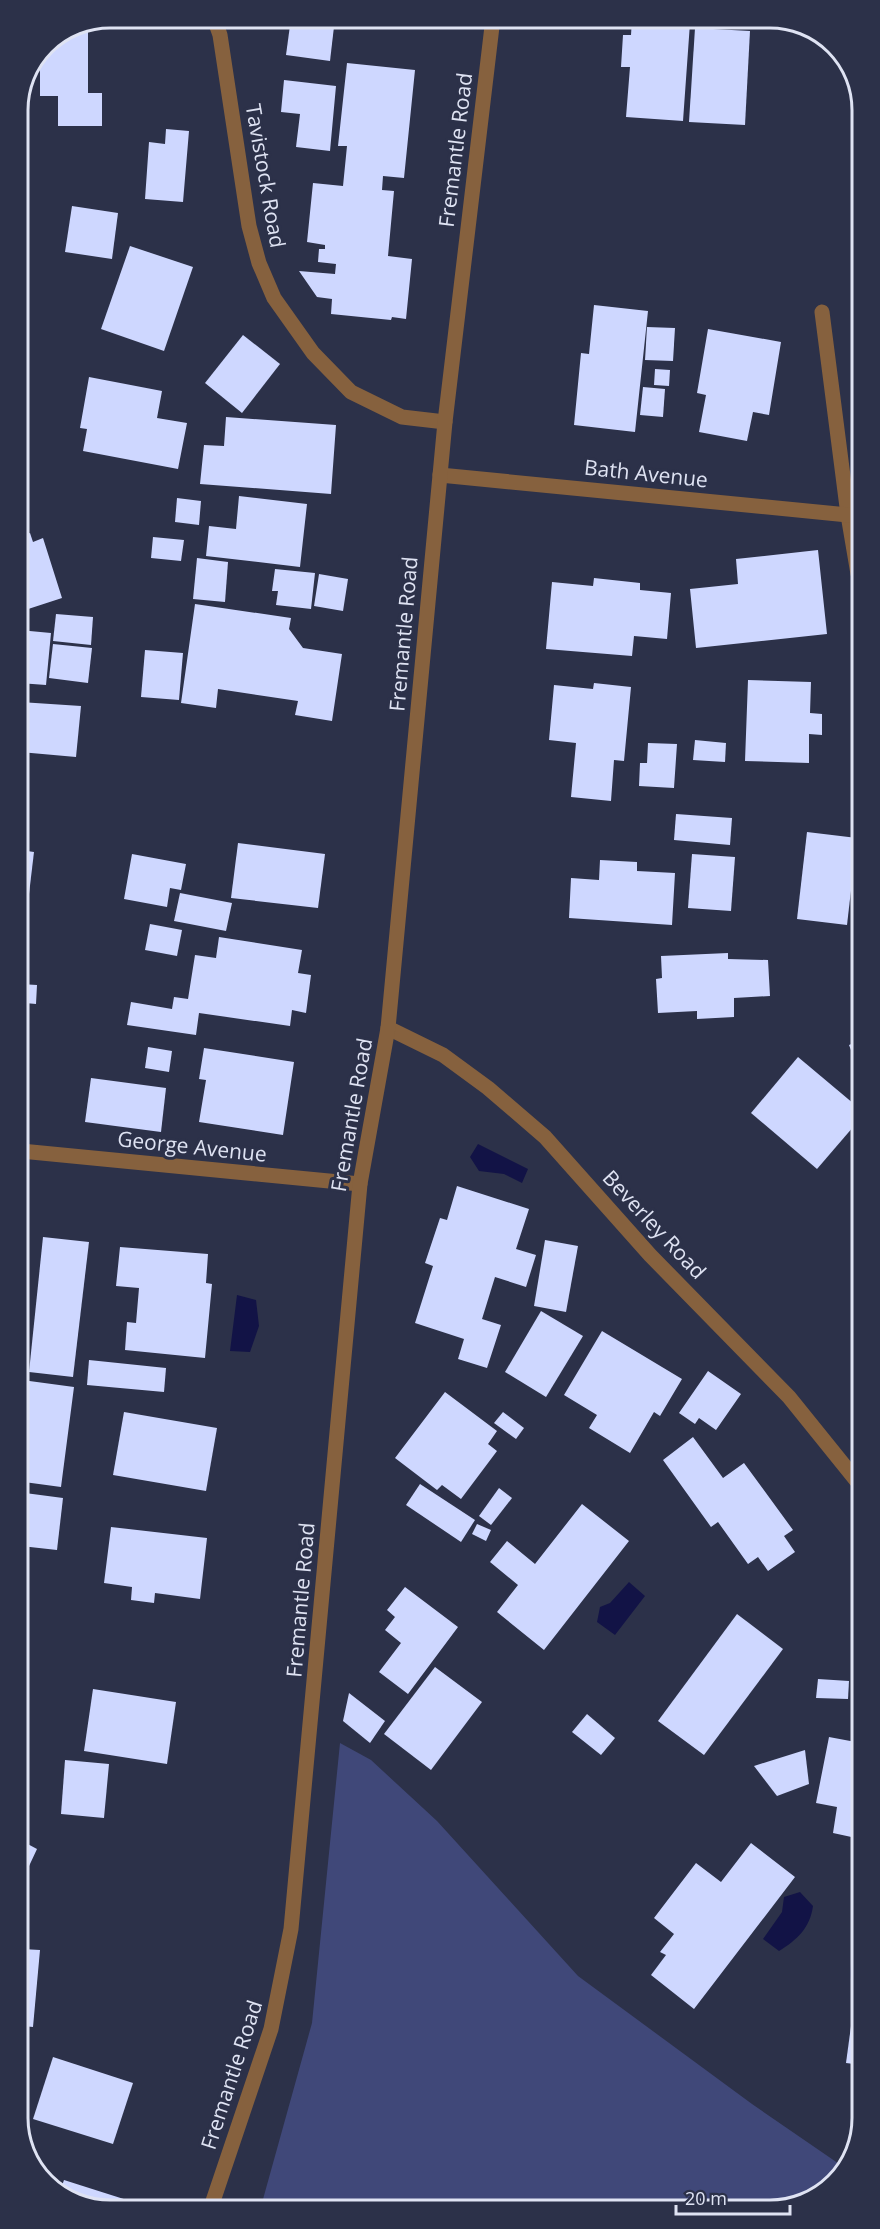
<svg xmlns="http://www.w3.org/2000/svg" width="880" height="2229" viewBox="0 0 880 2229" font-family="'Open Sans',sans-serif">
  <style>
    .green { fill: #404879 }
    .water { fill: #121346 }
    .building { fill: #ced7ff }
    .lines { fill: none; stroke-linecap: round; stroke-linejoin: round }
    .minor { stroke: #86613e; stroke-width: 15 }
    .labels { text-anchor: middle; stroke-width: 6; stroke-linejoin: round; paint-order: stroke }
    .street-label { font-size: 21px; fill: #dfe3f3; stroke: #2c3149 }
    .rim { fill: none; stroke: #dfe3f3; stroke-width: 3 }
  </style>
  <rect width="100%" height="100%" fill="#2c3149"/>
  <!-- green -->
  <path class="green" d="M340 1743 371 1760 437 1821 578 1976 752 2104 845 2168 843 2174 799 2206 260 2210 312 2023Z"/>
  <!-- water -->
  <g class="water">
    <path d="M478 1144 528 1169 522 1183 504 1174 479 1171 470 1157Z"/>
    <path d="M237 1295 256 1300 259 1326 250 1352 230 1351Z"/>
    <path d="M629 1582 645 1596 615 1635 597 1622 600 1607 610 1603Z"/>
    <path d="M800 1892 813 1906C810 1928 797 1940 779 1951L763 1939 782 1912 784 1897Z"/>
    <path d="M859 1960 862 1963V1992C849 1987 850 1976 851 1964Z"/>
  </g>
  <!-- building -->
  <g class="building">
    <path d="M291 18H335L330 61 286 55Z"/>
    <path d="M362 18H380L379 22Z"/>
    <path d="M632 19 690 23 683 121 626 117 630 67H621L623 35H631Z"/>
    <path d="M88 27V93H102V126H58V96H40V57L45 45Z"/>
    <path d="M695 28 750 31 745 125 689 122Z"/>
    <path d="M347 63 415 70 404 178 383 176 382 190 394 191 388 256 412 259 406 319 392 317 391 320 331 314 332 299 317 297 299 271 335 274 336 264 318 262 319 249H325V245L307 242 313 183 343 186 347 146H338Z"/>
    <path d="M284 80 336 86 330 151 296 147 300 114 281 112Z"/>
    <path d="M166 129 189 131 183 202 145 199 149 142 165 144Z"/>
    <path d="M72 206 118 213 112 259 65 252Z"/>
    <path d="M130 246 193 267 164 351 101 329Z"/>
    <path d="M594 305 648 311 635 432 574 425 581 353 589 354Z"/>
    <path d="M647 327 675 328 673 361 645 360Z"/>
    <path d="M708 329 781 342 769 415 753 412 747 441 699 432 706 395 697 393Z"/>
    <path d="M243 335 280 364 242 413 205 383Z"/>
    <path d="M655 369 670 370 669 386 654 385Z"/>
    <path d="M89 377 162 391 157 418 187 423 178 469 83 451 87 429 80 428Z"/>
    <path d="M643 387 665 389 663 417 640 415Z"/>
    <path d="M226 417 336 425 331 494 200 484 204 445 224 446Z"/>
    <path d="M239 496 307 504 300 567 206 556 209 526 236 529Z"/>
    <path d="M177 498 201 501 199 525 175 522Z"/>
    <path d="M30 533 33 542 43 538 62 598 19 612V536Z"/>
    <path d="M153 537 184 540 181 561 151 558Z"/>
    <path d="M818 550 827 634 696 648 690 589 738 584 736 559Z"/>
    <path d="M197 558 228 562 225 602 193 599Z"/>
    <path d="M275 569 315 573 311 609 276 605 278 591H272Z"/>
    <path d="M319 574 348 579 343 611 314 606Z"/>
    <path d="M594 578 640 583V590L671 593 667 639 634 636 632 656 546 649 552 582 593 586Z"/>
    <path d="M195 604 291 618 289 629 303 648 342 654 332 721 295 715 298 701 218 689 216 708 181 703Z"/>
    <path d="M56 614 93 617 91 645 53 641Z"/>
    <path d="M19 630 51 633 46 685 19 683Z"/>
    <path d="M53 644 92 648 88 683 49 678Z"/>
    <path d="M145 650 183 653 179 700 141 697Z"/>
    <path d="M748 680 811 682 810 713 822 714V735L809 734V763L745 761Z"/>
    <path d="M594 683 631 687 624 761 614 760 611 801 571 797 576 743 549 740 554 685 593 689Z"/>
    <path d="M20 702 81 706 76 757 20 752Z"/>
    <path d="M695 740 726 743 725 762 693 760Z"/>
    <path d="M648 743 677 744 674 788 639 786 640 763H647Z"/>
    <path d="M676 814 732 818 730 845 674 840Z"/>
    <path d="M807 832 857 838 847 925 797 919Z"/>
    <path d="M238 843 325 854 318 908 231 898Z"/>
    <path d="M20 850 34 852 29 894 20 893Z"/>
    <path d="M132 854 186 864 181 890 170 888 167 907 124 899Z"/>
    <path d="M692 854 735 857 731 911 688 908Z"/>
    <path d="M600 860 637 862V871L675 873 672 925 569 918 571 878 599 880Z"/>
    <path d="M180 893 232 903 226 931 174 921Z"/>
    <path d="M150 924 182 930 177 956 145 950Z"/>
    <path d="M219 937 302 950 298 973 311 975 306 1013 292 1010 290 1026 199 1013 196 1035 127 1025 131 1002 172 1009 174 997 188 999 195 955 216 958Z"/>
    <path d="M728 953V959L768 960 770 996 734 998V1017L697 1019V1011L658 1013 656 979 662 978 661 956Z"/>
    <path d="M20 984 37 985 36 1004 25 1003 22 1051Z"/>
    <path d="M859 1041 860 1070H859L849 1045Z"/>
    <path d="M148 1047 172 1051 169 1072 145 1068Z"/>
    <path d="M204 1048 294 1062 283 1135 199 1122 206 1080 199 1079Z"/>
    <path d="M798 1057 860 1109V1119L817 1169 751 1113Z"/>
    <path d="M91 1078 166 1088 161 1132 85 1122Z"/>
    <path d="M457 1186 529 1209 516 1249 536 1255 526 1287 495 1277 482 1319 501 1325 487 1368 458 1359 464 1339 415 1323 433 1266 425 1263 440 1218 447 1220Z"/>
    <path d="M43 1237 89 1242 73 1377 29 1372Z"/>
    <path d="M545 1240 578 1246 566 1312 534 1306Z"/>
    <path d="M120 1247 208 1254 206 1283 212 1284 205 1358 125 1350 127 1322 136 1323 139 1288 116 1286Z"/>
    <path d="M541 1311 583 1336 546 1397 505 1372Z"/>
    <path d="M602 1331 682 1379 660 1416 654 1412 630 1453 589 1428 597 1415 564 1395Z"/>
    <path d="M89 1360 166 1368 164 1392 87 1385Z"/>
    <path d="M708 1371 741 1394 716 1430 699 1418 695 1424 679 1413Z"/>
    <path d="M22 1380 74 1387 61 1487 24 1482 26 1462H21Z"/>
    <path d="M445 1392 497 1431 488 1444 497 1451 461 1499 442 1485 437 1490 395 1458Z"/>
    <path d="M124 1412 217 1428 206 1491 113 1475Z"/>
    <path d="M503 1412 524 1428 516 1439 494 1423Z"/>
    <path d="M693 1437 723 1478 744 1463 793 1530 784 1536 795 1552 768 1571 758 1557 748 1564 718 1522 711 1527 663 1460Z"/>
    <path d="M420 1484 475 1520 461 1542 406 1505Z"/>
    <path d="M499 1488 512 1498 491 1525 479 1516Z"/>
    <path d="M25 1493 63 1498 57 1550 21 1546Z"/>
    <path d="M582 1504 629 1541 544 1650 497 1612 518 1585 490 1562 507 1541 535 1564Z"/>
    <path d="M477 1524 491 1530 486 1541 472 1534Z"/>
    <path d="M111 1527 207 1538 200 1599 155 1593 154 1603 131 1600 132 1587 104 1583Z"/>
    <path d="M405 1587 458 1627 408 1694 379 1672 401 1643 385 1630 395 1617 387 1610Z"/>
    <path d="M737 1614 783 1649 704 1755 658 1721Z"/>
    <path d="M435 1667 482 1702 431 1770 384 1734Z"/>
    <path d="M818 1679 849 1681 848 1699 816 1698Z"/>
    <path d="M93 1689 176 1702 167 1764 84 1751Z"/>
    <path d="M349 1693 385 1721 370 1743 343 1721Z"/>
    <path d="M587 1714 615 1738 601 1755 572 1732Z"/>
    <path d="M829 1737 861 1743V1843L855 1842 856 1838 833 1833 837 1807 816 1803Z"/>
    <path d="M805 1750 809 1784 777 1796 754 1766Z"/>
    <path d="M65 1760 109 1764 104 1818 61 1814Z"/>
    <path d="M22 1841 37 1849 22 1881Z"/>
    <path d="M751 1843 795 1877 694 2009 651 1975 666 1955 660 1952 674 1934 654 1918 696 1863 721 1882Z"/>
    <path d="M22 1949 40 1950 33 2027 23 2026Z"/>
    <path d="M851 2026 862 2027V2065L846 2063Z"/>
    <path d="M53 2057 133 2083 113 2144 33 2119Z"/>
    <path d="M35 2165 47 2169 44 2178Z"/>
    <path d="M64 2180 130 2201 127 2211H104L59 2194Z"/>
  </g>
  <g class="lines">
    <!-- minor -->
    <g class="minor">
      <path d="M214 18 220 35 249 226 259 263 274 298 313 353 351 392 402 417 445 422"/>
      <path d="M822 312 848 515 858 574"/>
      <path d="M440 475 848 515"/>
      <path d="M388 1028 443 1055 488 1088 545 1137 650 1255 789 1397 860 1485"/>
      <path d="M21 1151 360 1184"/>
      <path d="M210 2210 271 2029 291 1929 360 1184 388 1028 445 422 493 18"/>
    </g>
  </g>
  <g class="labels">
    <!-- street labels -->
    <g class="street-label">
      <text transform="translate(456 150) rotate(-83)" y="7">Fremantle Road</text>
      <text transform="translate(265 176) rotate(80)" y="7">Tavistock Road</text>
      <text transform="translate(646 474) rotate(6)" y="7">Bath Avenue</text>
      <text transform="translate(404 634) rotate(-85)" y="7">Fremantle Road</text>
      <text transform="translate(352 1115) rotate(-80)" y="7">Fremantle Road</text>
      <text transform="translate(192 1147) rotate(6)" y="7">George Avenue</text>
      <text transform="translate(654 1225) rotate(47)" y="7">Beverley Road</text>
      <text transform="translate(301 1600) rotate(-85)" y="7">Fremantle Road</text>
      <text transform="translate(232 2075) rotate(-72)" y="7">Fremantle Road</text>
    </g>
  </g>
  <!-- crop -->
  <path d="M0 0H880V2229H0ZM110 28H770A82 82 0 0 1 852 110V2118A82 82 0 0 1 770 2200H110A82 82 0 0 1 28 2118V110A82 82 0 0 1 110 28Z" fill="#2c3149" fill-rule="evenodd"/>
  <path class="rim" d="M110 28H770A82 82 0 0 1 852 110V2118A82 82 0 0 1 770 2200H110A82 82 0 0 1 28 2118V110A82 82 0 0 1 110 28Z"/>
  <!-- scale -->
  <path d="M676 2205v9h114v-9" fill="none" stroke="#dfe3f3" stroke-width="3"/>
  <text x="685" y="2205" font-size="18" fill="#dfe3f3" stroke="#2c3149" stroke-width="4.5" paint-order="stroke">20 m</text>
</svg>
